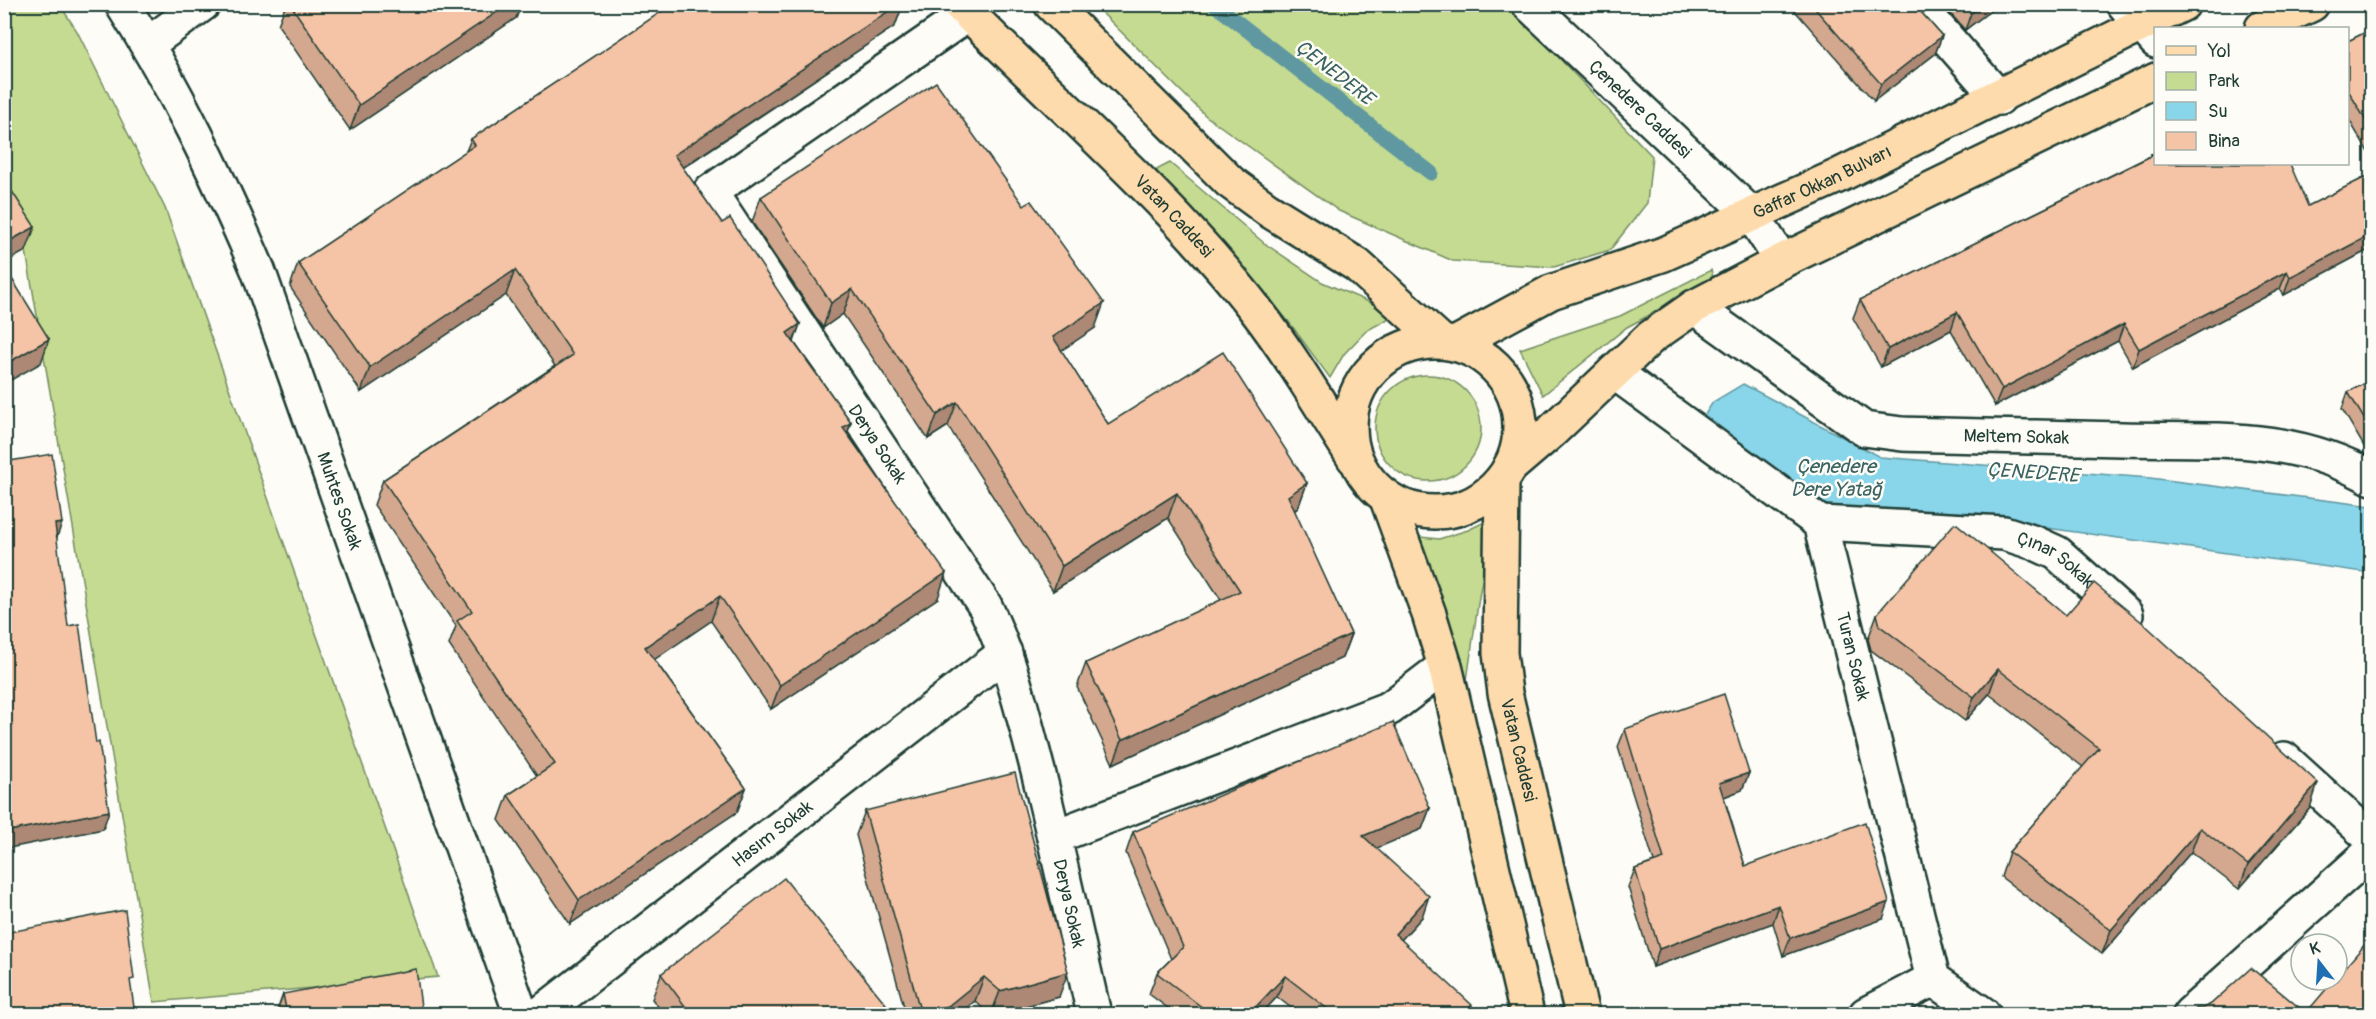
<svg xmlns="http://www.w3.org/2000/svg" width="2376" height="1019" viewBox="0 0 2376 1019" font-family="Pangolin,sans-serif">
  <style>
    .green { fill: #c5db91; stroke: #728c62; stroke-width: 1.5 }
    .water { fill: #89d5e9; stroke: #5f98a1; stroke-width: 1.5 }
    .lines { fill: none; stroke-linecap: round; stroke-linejoin: round }
    .stream { stroke: #5f98a1; stroke-width: 15 }
    .minor-casing { stroke: #1f3d34; stroke-width: 38 }
    .major-casing { stroke: #1f3d34; stroke-width: 38 }
    .minor { stroke: #fdfcf7; stroke-width: 33 }
    .major { stroke: #fedbac; stroke-width: 33 }
    .wall { fill: #d3a88f; stroke: #1f3d34; stroke-width: 1.5 }
    .shaded-wall { fill: #ac8874; stroke: #1f3d34; stroke-width: 1.5 }
    .building { fill: #f5c3a6; stroke: #1f3d34; stroke-width: 1.5 }
    .labels { text-anchor: middle; stroke-width: 5; stroke-linejoin: round; paint-order: stroke }
    .street-label { font-size: 18px; fill: #1f3d34; stroke: #fdfcf7 }
    .water-label { font-size: 20px; font-style: italic; fill: #3a6361; stroke: #fdfcf7 }
  </style>
  <rect width="100%" height="100%" fill="#fdfcf7"/>
  <filter id="ink" filterUnits="userSpaceOnUse"><feTurbulence type="fractalNoise" baseFrequency=".0167" numOctaves="2"/><feDisplacementMap in="SourceGraphic" scale="12" xChannelSelector="R" yChannelSelector="G"/><feConvolveMatrix kernelMatrix="1 2 1 2 8 2 1 2 1" color-interpolation-filters="sRGB"/></filter>
  <g filter="url(#ink)">
    <!-- green -->
    <g class="green">
      <path d="M5 5H60L77 31 165 208 438 977 154 1002 26 251 5 217Z"/>
      <path d="M1094 5H1509L1652 156 1647 203 1610 250 1554 267 1453 261 1339 211 1206 116Z"/>
      <path d="M1170 163 1264 243 1322 282 1397 314 1366 331 1344 354 1330 378 1289 322 1241 265 1150 180 1158 169Z"/>
      <path d="M1711 270 1714 281 1627 327 1543 395 1520 349 1620 316Z"/>
      <circle cx="1428" cy="428" r="53"/>
      <path d="M1493 518 1479 597 1464 701 1412 536 1439 539 1468 530Z"/>
    </g>
    <!-- water -->
    <path class="water" d="M1743 384 1880 457 2150 478 2371 506V573L2010 523 1823 516 1702 419 1713 402Z"/>
    <g class="lines">
      <!-- stream -->
      <path class="stream" d="M1214 4 1431 173"/>
      <!-- minor casing -->
      <g class="minor-casing">
        <g id="minor">
          <path id="s1" d="M122 4C176 88 219 179 258 270L521 1014"/>
          <path id="s2" d="M1529 4 1752 215 1782 261"/>
          <path d="M1917 4 1999 98"/>
          <path d="M2124 4 2156 41"/>
          <path id="s3" d="M968 14 710 192 985 606C1011 660 1024 718 1039 775 1059 855 1076 935 1094 1014"/>
          <path d="M148 44 203 4"/>
          <path id="s4" d="M1694 307 1864 429 1902 434C1975 436 2048 437 2122 439 2210 441 2291 432 2372 478"/>
          <path id="s5" d="M1614 372 1820 523 1933 979 1983 1014"/>
          <path id="s6" d="M1820 523 2004 533 2035 543 2057 553 2126 615"/>
          <path d="M2284 759 2372 839"/>
          <path d="M1054 837 1390 708 1445 666"/>
          <path id="s7" d="M540 1014 1005 653"/>
          <path d="M1866 1014 1933 979"/>
          <path d="M2190 1014 2372 851"/>
        </g>
      </g>
      <!-- major casing -->
      <g class="major-casing">
        <g id="major">
          <path id="s8" d="M959 4C1058 105 1169 198 1256 310 1292 357 1322 408 1354 458"/>
          <path d="M1051 4 1230 182 1267 209 1357 265 1442 342"/>
          <path d="M2262 28 2312 4"/>
          <circle cx="1435" cy="427" r="85"/>
          <path id="s9" d="M1455 344 1551 292 1664 254 1838 176 2183 4"/>
          <path d="M1510 467 1552 431 1651 337 1694 307 1782 261 2156 80"/>
          <path id="s10" d="M1502 480 1500 653 1505 693 1582 1014"/>
          <path d="M1387 499 1429 614 1445 666 1527 1014"/>
        </g>
      </g>
      <!-- minor -->
      <use href="#minor" class="minor"/>
      <!-- major -->
      <use href="#major" class="major"/>
    </g>
    <!-- wall -->
    <g class="wall">
      <path d="M286 4H525L520 8 516 18 350 130 278 25Z"/>
      <path d="M673 4H903L895 26 683 168 722 223 800 324 794 342 851 422 847 434 938 598 771 709 711 621 654 659 746 788 737 812 570 924 499 820 508 795 537 776 449 645 456 626 374 505 383 480 555 366 506 295 361 392 290 287 298 263 466 151 471 139Z"/>
      <path d="M1789 4H1914L1942 36 1935 54 1874 101Z"/>
      <path d="M1942 4H1999L1965 30Z"/>
      <path d="M2372 29V159L2348 118V41Z"/>
      <path d="M2151 154 2308 206 2372 174V248L2284 295 2280 289 2133 367 2118 341 1995 406 1951 330 1881 367 1853 318 1860 300 2150 156Z"/>
      <path d="M761 197 1095 328 1061 350 1108 424 1307 483 1298 508 1294 511 1351 634 1342 658 1113 764 1077 687 1086 663 1221 600 1168 518 1053 591 948 426 928 439 843 314 823 328 752 222Z"/>
      <path d="M2372 380V457L2369 455 2342 409 2348 392Z"/>
      <path d="M1877 614 2066 615 2310 808 2239 889 2191 852 2102 954 2001 877 2009 852 2083 767 1989 694 1965 721 1871 650 1868 639Z"/>
      <path d="M1625 729 1749 773 1742 790 1724 797 1745 866 1883 919 1783 956 1773 923 1653 967 1628 887 1635 869 1654 862 1618 747Z"/>
      <path d="M1430 808 1422 829 1376 848 1422 917 1401 940 1469 1014H1299L1277 997 1261 1014H1176L1149 994 1157 973 1171 959 1126 853 1133 832Z"/>
      <path d="M865 811 1059 997 996 1014H989L975 1001 959 1014H906L856 835Z"/>
      <path d="M661 974 894 1014H664L652 999Z"/>
      <path d="M283 994 422 1014H277V1011Z"/>
    </g>
    <!-- shaded-wall -->
    <g class="shaded-wall">
      <path d="M509 4H525L520 8 516 18 350 130 359 105Z"/>
      <path d="M899 4H903L895 26 665 179 674 155Z"/>
      <path d="M1982 4H1999L1965 30 1971 13Z"/>
      <path d="M1942 36 1935 54 1874 101 1881 84Z"/>
      <path d="M35 227 26 251 4 263V244Z"/>
      <path d="M2372 234V248L2284 295 2290 277Z"/>
      <path d="M515 270 506 295 361 392 370 367Z"/>
      <path d="M2287 271 2280 289 2133 367 2139 349Z"/>
      <path d="M852 289 843 314 823 328 831 303Z"/>
      <path d="M1104 303 1095 328 1044 362 1053 337Z"/>
      <path d="M1957 312 1951 330 1881 367 1888 349Z"/>
      <path d="M800 324 791 348 787 333Z"/>
      <path d="M2124 324 2118 341 1995 406 2002 389Z"/>
      <path d="M49 339 41 363 4 384V365Z"/>
      <path d="M957 402 948 426 928 439 937 415Z"/>
      <path d="M851 422 843 447V428Z"/>
      <path d="M1307 483 1298 508 1279 520 1288 496Z"/>
      <path d="M1177 493 1168 518 1053 591 1062 566Z"/>
      <path d="M62 523 56 540 55 524Z"/>
      <path d="M946 573 938 598 771 709 780 685Z"/>
      <path d="M720 596 711 621 636 672 645 647Z"/>
      <path d="M1351 634 1342 658 1113 764 1122 740Z"/>
      <path d="M1998 669 1989 694 1965 721 1974 697Z"/>
      <path d="M1749 773 1742 790 1713 801 1719 783Z"/>
      <path d="M2318 783 2310 808 2239 889 2248 865Z"/>
      <path d="M746 788 737 812 570 924 579 900Z"/>
      <path d="M1430 808 1422 829 1356 857 1363 836Z"/>
      <path d="M109 811 103 829 4 849V832Z"/>
      <path d="M2200 828 2191 852 2102 954 2111 930Z"/>
      <path d="M1429 896 1422 917 1387 955 1395 934Z"/>
      <path d="M1889 902 1883 919 1783 956 1790 938Z"/>
      <path d="M1779 905 1773 923 1653 967 1659 949Z"/>
      <path d="M1068 972 1059 997 996 1014H991L1000 991Z"/>
      <path d="M1285 976 1277 997 1261 1014H1249Z"/>
      <path d="M984 977 975 1001 959 1014H921Z"/>
      <path d="M1472 1005 1469 1014H1463Z"/>
    </g>
    <!-- building -->
    <g class="building">
      <path d="M290 4H509L359 105Z"/>
      <path d="M673 4H899L674 155 722 223 730 218 800 324 787 333 851 422 843 428 946 573 780 685 720 596 645 647 746 788 579 900 508 795 555 764 457 621 472 611 383 480 573 355 515 270 370 367 298 263 475 145 471 139Z"/>
      <path d="M1811 4H1914L1942 36 1881 84Z"/>
      <path d="M1964 4H1982L1971 13Z"/>
      <path d="M2372 29V131L2348 90V41Z"/>
      <path d="M936 82 1024 206 1031 201 1104 303 1053 337 1108 424 1223 352 1307 483 1288 496 1351 634 1122 740 1086 663 1240 591 1177 493 1062 566 957 402 937 415 852 289 831 303 761 197Z"/>
      <path d="M2156 152V164H2290L2308 206 2372 174V234L2290 277 2287 271 2139 349 2124 324 2002 389 1957 312 1888 349 1860 300 2153 155 2151 154Z"/>
      <path d="M4 179 35 227 4 244Z"/>
      <path d="M4 266 49 339 4 365Z"/>
      <path d="M2372 380V432L2348 392Z"/>
      <path d="M52 454 62 523 55 524 68 626 79 624 96 743 99 742 109 811 4 832V462Z"/>
      <path d="M1954 524H1957L2066 615 2094 583 2143 623 2318 783 2248 865 2200 828 2111 930 2009 852 2099 748 1998 669 1974 697 1880 626 1877 614Z"/>
      <path d="M1724 694 1749 773 1719 783 1745 866 1865 822 1889 902 1790 938 1779 905 1659 949 1635 869 1664 859 1625 729Z"/>
      <path d="M1393 722 1430 808 1363 836 1429 896 1395 934 1472 1005 1463 1014H1334L1285 976 1249 1014H1211L1157 973 1183 947 1133 832Z"/>
      <path d="M1015 773 1068 972 1000 991 984 977 948 1006 921 1014 865 811Z"/>
      <path d="M784 878 894 1014H691L661 974Z"/>
      <path d="M125 910 134 979 130 980 135 1014H4V933Z"/>
      <path d="M2372 936V1014H2191L2197 1008H2203L2211 1004 2251 968 2306 1013 2334 980H2337V977Z"/>
      <path d="M416 969 422 1014H287L283 994Z"/>
    </g>
  </g>
  <g class="labels">
    <!-- street labels -->
    <g class="street-label">
      <text dy="6" stroke="none"><textPath href="#s2" startOffset="153">Çenedere Caddesi</textPath></text>
      <text dy="6" stroke="none"><textPath href="#s9" startOffset="402">Gaffar Okkan Bulvarı</textPath></text>
      <text dy="6" stroke="none"><textPath href="#s8" startOffset="302">Vatan Caddesi</textPath></text>
      <text dy="6" stroke="none"><textPath href="#s4" startOffset="362">Meltem Sokak</textPath></text>
      <text dy="6" stroke="none"><textPath href="#s3" startOffset="616">Derya Sokak</textPath></text>
      <text dy="6" stroke="none"><textPath href="#s1" startOffset="544">Muhtes Sokak</textPath></text>
      <text dy="6" stroke="none"><textPath href="#s6" startOffset="243">Çınar Sokak</textPath></text>
      <text dy="6" stroke="none"><textPath href="#s5" startOffset="393">Turan Sokak</textPath></text>
      <text dy="6" stroke="none"><textPath href="#s10" startOffset="272">Vatan Caddesi</textPath></text>
      <text dy="6" stroke="none"><textPath href="#s7" startOffset="294">Hasım Sokak</textPath></text>
      <text dy="6" stroke="none"><textPath href="#s3" startOffset="1120">Derya Sokak</textPath></text>
    </g>
    <!-- water labels -->
    <g class="water-label">
      <text transform="translate(1335 72) rotate(38)" y="7">ÇENEDERE</text>
      <text x="1836" y="473">Çenedere<tspan x="1836" dy="23">Dere Yatağ</tspan></text>
      <text transform="translate(2033 472) rotate(4)" y="7">ÇENEDERE</text>
    </g>
  </g>
  <!-- margin -->
  <rect width="2376" height="1019" fill="none" stroke="#fdfcf7" stroke-width="24"/>
  <rect x="12" y="12" width="2352" height="995" fill="none" stroke="#1f3d34" stroke-width="2" filter="url(#ink)"/>
  <!-- legend -->
  <rect x="2154" y="27" width="195" height="138" fill="#fdfcf7" stroke="#a4b0a9" stroke-width="1.5"/>
  <rect x="2166" y="46" width="30" height="9" fill="#fedbac" stroke="#a4b0a9" stroke-width="1.5"/>
  <text x="2208" y="57" font-size="18" fill="#1f3d34">Yol</text>
  <rect x="2166" y="72" width="30" height="18" fill="#c5db91" stroke="#a4b0a9" stroke-width="1.5"/>
  <text x="2208" y="87" font-size="18" fill="#1f3d34">Park</text>
  <rect x="2166" y="102" width="30" height="18" fill="#89d5e9" stroke="#a4b0a9" stroke-width="1.5"/>
  <text x="2208" y="117" font-size="18" fill="#1f3d34">Su</text>
  <rect x="2166" y="132" width="30" height="18" fill="#f5c3a6" stroke="#a4b0a9" stroke-width="1.5"/>
  <text x="2208" y="147" font-size="18" fill="#1f3d34">Bina</text>
  <!-- north arrow -->
  <g transform="translate(2319 962) rotate(343)"><circle r="28" fill="#fdfcf7" stroke="#a4b0a9" stroke-width="1.5"/>
  <path d="M0-4.5L10 22L0 15L-10 22Z" fill="#1f6fb2"/>
  <text y="-9" font-size="16" font-weight="bold" text-anchor="middle" fill="#1f3d34">K</text>
  </g>
</svg>
